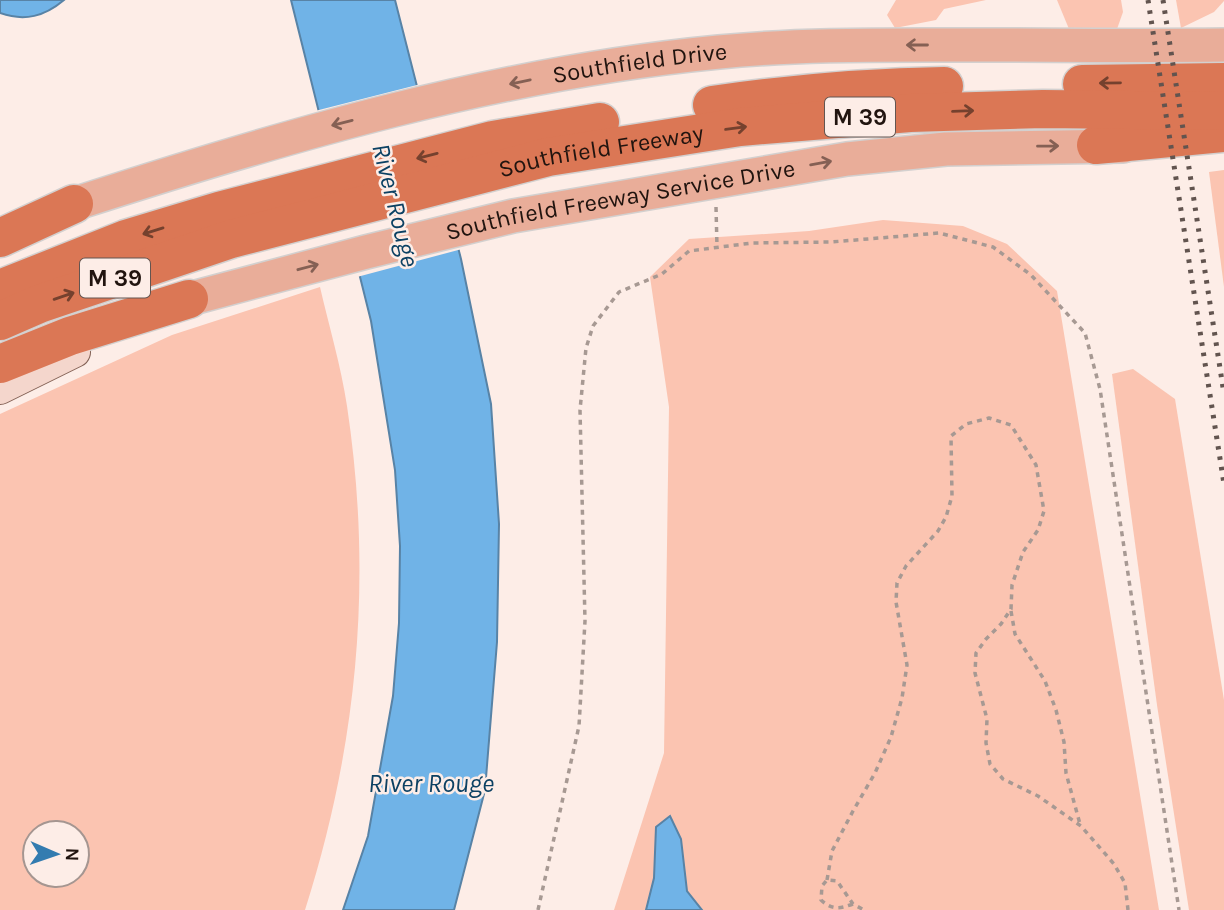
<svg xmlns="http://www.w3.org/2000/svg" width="1224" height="910" viewBox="0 0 1224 910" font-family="Karla,sans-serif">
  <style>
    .green { fill: #fbc4b1; fill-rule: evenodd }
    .water { fill: #70b3e7; stroke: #5883a6; stroke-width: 2 }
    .pier { fill: #fdede7 }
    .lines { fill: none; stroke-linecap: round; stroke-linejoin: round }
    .secondary-casing { stroke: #846256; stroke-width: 32 }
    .primary-casing { stroke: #d3d0cf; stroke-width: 36 }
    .motorway-casing { stroke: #d3d0cf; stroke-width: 41 }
    .path { stroke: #a79993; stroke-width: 3.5; stroke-dasharray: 5 5; stroke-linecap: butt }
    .secondary { stroke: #f4d6cc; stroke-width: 30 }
    .primary { stroke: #e9ad99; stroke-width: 33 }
    .motorway { stroke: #db7755; stroke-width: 38 }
    .rail { stroke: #62544f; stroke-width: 5; stroke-dasharray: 3.5 7; stroke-linecap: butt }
    .oneway { stroke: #856054 }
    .oneway2 { stroke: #75412e }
    .labels { text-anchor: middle; stroke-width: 5; stroke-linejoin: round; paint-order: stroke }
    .shield { fill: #fdede7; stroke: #635550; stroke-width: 2 }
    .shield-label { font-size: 23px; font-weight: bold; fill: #21140f }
    .street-label { font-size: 24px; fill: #21140f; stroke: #fdede7 }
    .water-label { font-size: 26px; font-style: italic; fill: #0c4163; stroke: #fdede7 }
  </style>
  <rect width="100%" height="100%" fill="#fdede7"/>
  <!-- green -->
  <g class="green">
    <path d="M896 0H986L944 9 936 20 895 28 887 15Z"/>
    <path d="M1057 0H1121L1123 12 1117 29H1069Z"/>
    <path d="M1176 0H1224V1L1214 12 1181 28Z"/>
    <path d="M1224 170V287L1209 172Z"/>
    <path d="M883 220 963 226 1007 244 1057 291 1159 910H614L664 753 669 407 650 277 689 239 809 231Z"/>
    <path d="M320 287C329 326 341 366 347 406 373 578 358 744 305 910H0V414L172 335ZM35 833H77V875H35Z"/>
    <path d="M1133 369 1175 399 1224 700V910H1189L1157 705 1112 374Z"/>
  </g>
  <!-- water -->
  <g class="water">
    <path d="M0 0H64C45 16 25 22 0 13Z"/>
    <path d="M291 0H395L461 259 491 404 499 524 497 642 485 790 454 910H343L368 836 393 696 399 623 400 546 395 470 371 321Z"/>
    <path d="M670 816 681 839 687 891 702 910H646L654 878 656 827Z"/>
  </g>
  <!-- pier -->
  <path class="pier" d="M421 84 462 249 357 277 315 111Z"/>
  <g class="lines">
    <!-- secondary casing -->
    <g class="secondary-casing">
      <path id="secondary" d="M0 389 75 352"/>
    </g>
    <!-- primary casing -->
    <g class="primary-casing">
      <g id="primary">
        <path id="s1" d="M74 204C284 136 498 73 719 52 801 44 883 45 965 45 1052 45 1138 46 1224 45"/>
        <path id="s2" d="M189 299 366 252 513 216 847 159 946 149 1123 146"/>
      </g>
    </g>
    <!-- motorway casing -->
    <g class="motorway-casing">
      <g id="motorway">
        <path d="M1082 84 1224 82"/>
        <path d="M712 105C789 94 867 87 944 86"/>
        <path d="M1096 145 1224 133"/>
        <path d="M0 238 74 204"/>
        <path d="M0 289 126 239 219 211 493 140 600 122"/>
        <path id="s3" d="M0 321 39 304 231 239 548 157 740 127 910 113 1043 109 1224 111"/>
        <path d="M0 364 70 336 189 299"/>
      </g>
    </g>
    <!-- path -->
    <g class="path">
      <path d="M716 207 717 247"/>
      <path d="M1011 611 1015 634 1045 681 1056 710 1064 742 1066 773 1080 824"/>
      <path d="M827 880 832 851 853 811 875 773 891 737 902 698 907 665 896 602 897 583 906 566 938 531 946 517 952 496 951 436 966 424 989 418 1011 425 1036 465 1044 511 1038 530 1023 552 1012 585 1011 609 1001 624 986 639 976 653 975 673 987 719 986 743 990 764 1003 779 1038 796 1081 826 1114 864 1125 883 1128 910"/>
      <path d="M853 904C839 909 832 910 821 900L822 886 827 880 837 881 853 904 864 910"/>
      <path d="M538 910 579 726 585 621 580 410 586 348 593 326 619 292 662 274 689 251 752 243 831 242 939 233 993 247 1031 275 1085 333 1100 389 1179 910"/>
    </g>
    <!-- secondary -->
    <use href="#secondary" class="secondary"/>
    <!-- primary -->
    <use href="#primary" class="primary"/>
    <!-- motorway -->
    <use href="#motorway" class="motorway"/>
    <!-- rail -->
    <g class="rail">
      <path d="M1148 0 1224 484"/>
      <path d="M1163 0 1224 394"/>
    </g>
  </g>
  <!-- one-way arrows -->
  <defs><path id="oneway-shaft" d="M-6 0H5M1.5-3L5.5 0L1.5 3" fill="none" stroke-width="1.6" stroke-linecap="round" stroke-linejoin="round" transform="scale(1.75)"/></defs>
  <g class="oneway">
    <use href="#oneway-shaft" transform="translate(917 45) rotate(-180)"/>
    <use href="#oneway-shaft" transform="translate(520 82) rotate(168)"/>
    <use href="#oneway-shaft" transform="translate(342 123) rotate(166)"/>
    <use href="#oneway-shaft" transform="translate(1048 146) rotate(-1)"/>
    <use href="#oneway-shaft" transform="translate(821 163) rotate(-10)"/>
    <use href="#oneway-shaft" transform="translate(308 267) rotate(-15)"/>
  </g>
  <g class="oneway2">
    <use href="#oneway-shaft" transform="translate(1110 83) rotate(179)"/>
    <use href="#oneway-shaft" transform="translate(963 111) rotate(-2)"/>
    <use href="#oneway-shaft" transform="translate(736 128) rotate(-8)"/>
    <use href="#oneway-shaft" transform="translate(427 156) rotate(166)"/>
    <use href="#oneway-shaft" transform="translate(153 231) rotate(163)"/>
    <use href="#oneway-shaft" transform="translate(64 296) rotate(-19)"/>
  </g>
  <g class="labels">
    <!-- shield labels -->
    <g class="shield">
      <rect x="825" y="97.5" width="70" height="39" rx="5"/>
      <rect x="80" y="258.5" width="70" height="39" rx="5"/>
    </g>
    <g class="shield-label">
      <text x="860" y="125">M 39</text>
      <text x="115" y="286">M 39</text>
    </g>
    <!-- street labels -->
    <g class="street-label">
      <text dy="8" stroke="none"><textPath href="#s1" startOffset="584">Southfield Drive</textPath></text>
      <text dy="8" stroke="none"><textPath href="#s3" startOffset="626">Southfield Freeway</textPath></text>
      <text dy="8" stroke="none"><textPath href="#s2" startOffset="443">Southfield Freeway Service Drive</textPath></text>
    </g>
    <!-- water labels -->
    <g class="water-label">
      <text transform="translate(396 205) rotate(76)" y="9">River Rouge</text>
      <text x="431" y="792">River Rouge</text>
    </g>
  </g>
  <!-- north arrow -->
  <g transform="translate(56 854) rotate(92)"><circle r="33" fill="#fdede7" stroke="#a59691" stroke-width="2"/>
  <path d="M0-5L12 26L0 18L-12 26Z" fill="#337cb0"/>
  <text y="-10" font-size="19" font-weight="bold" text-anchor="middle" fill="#21140f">N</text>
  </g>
</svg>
